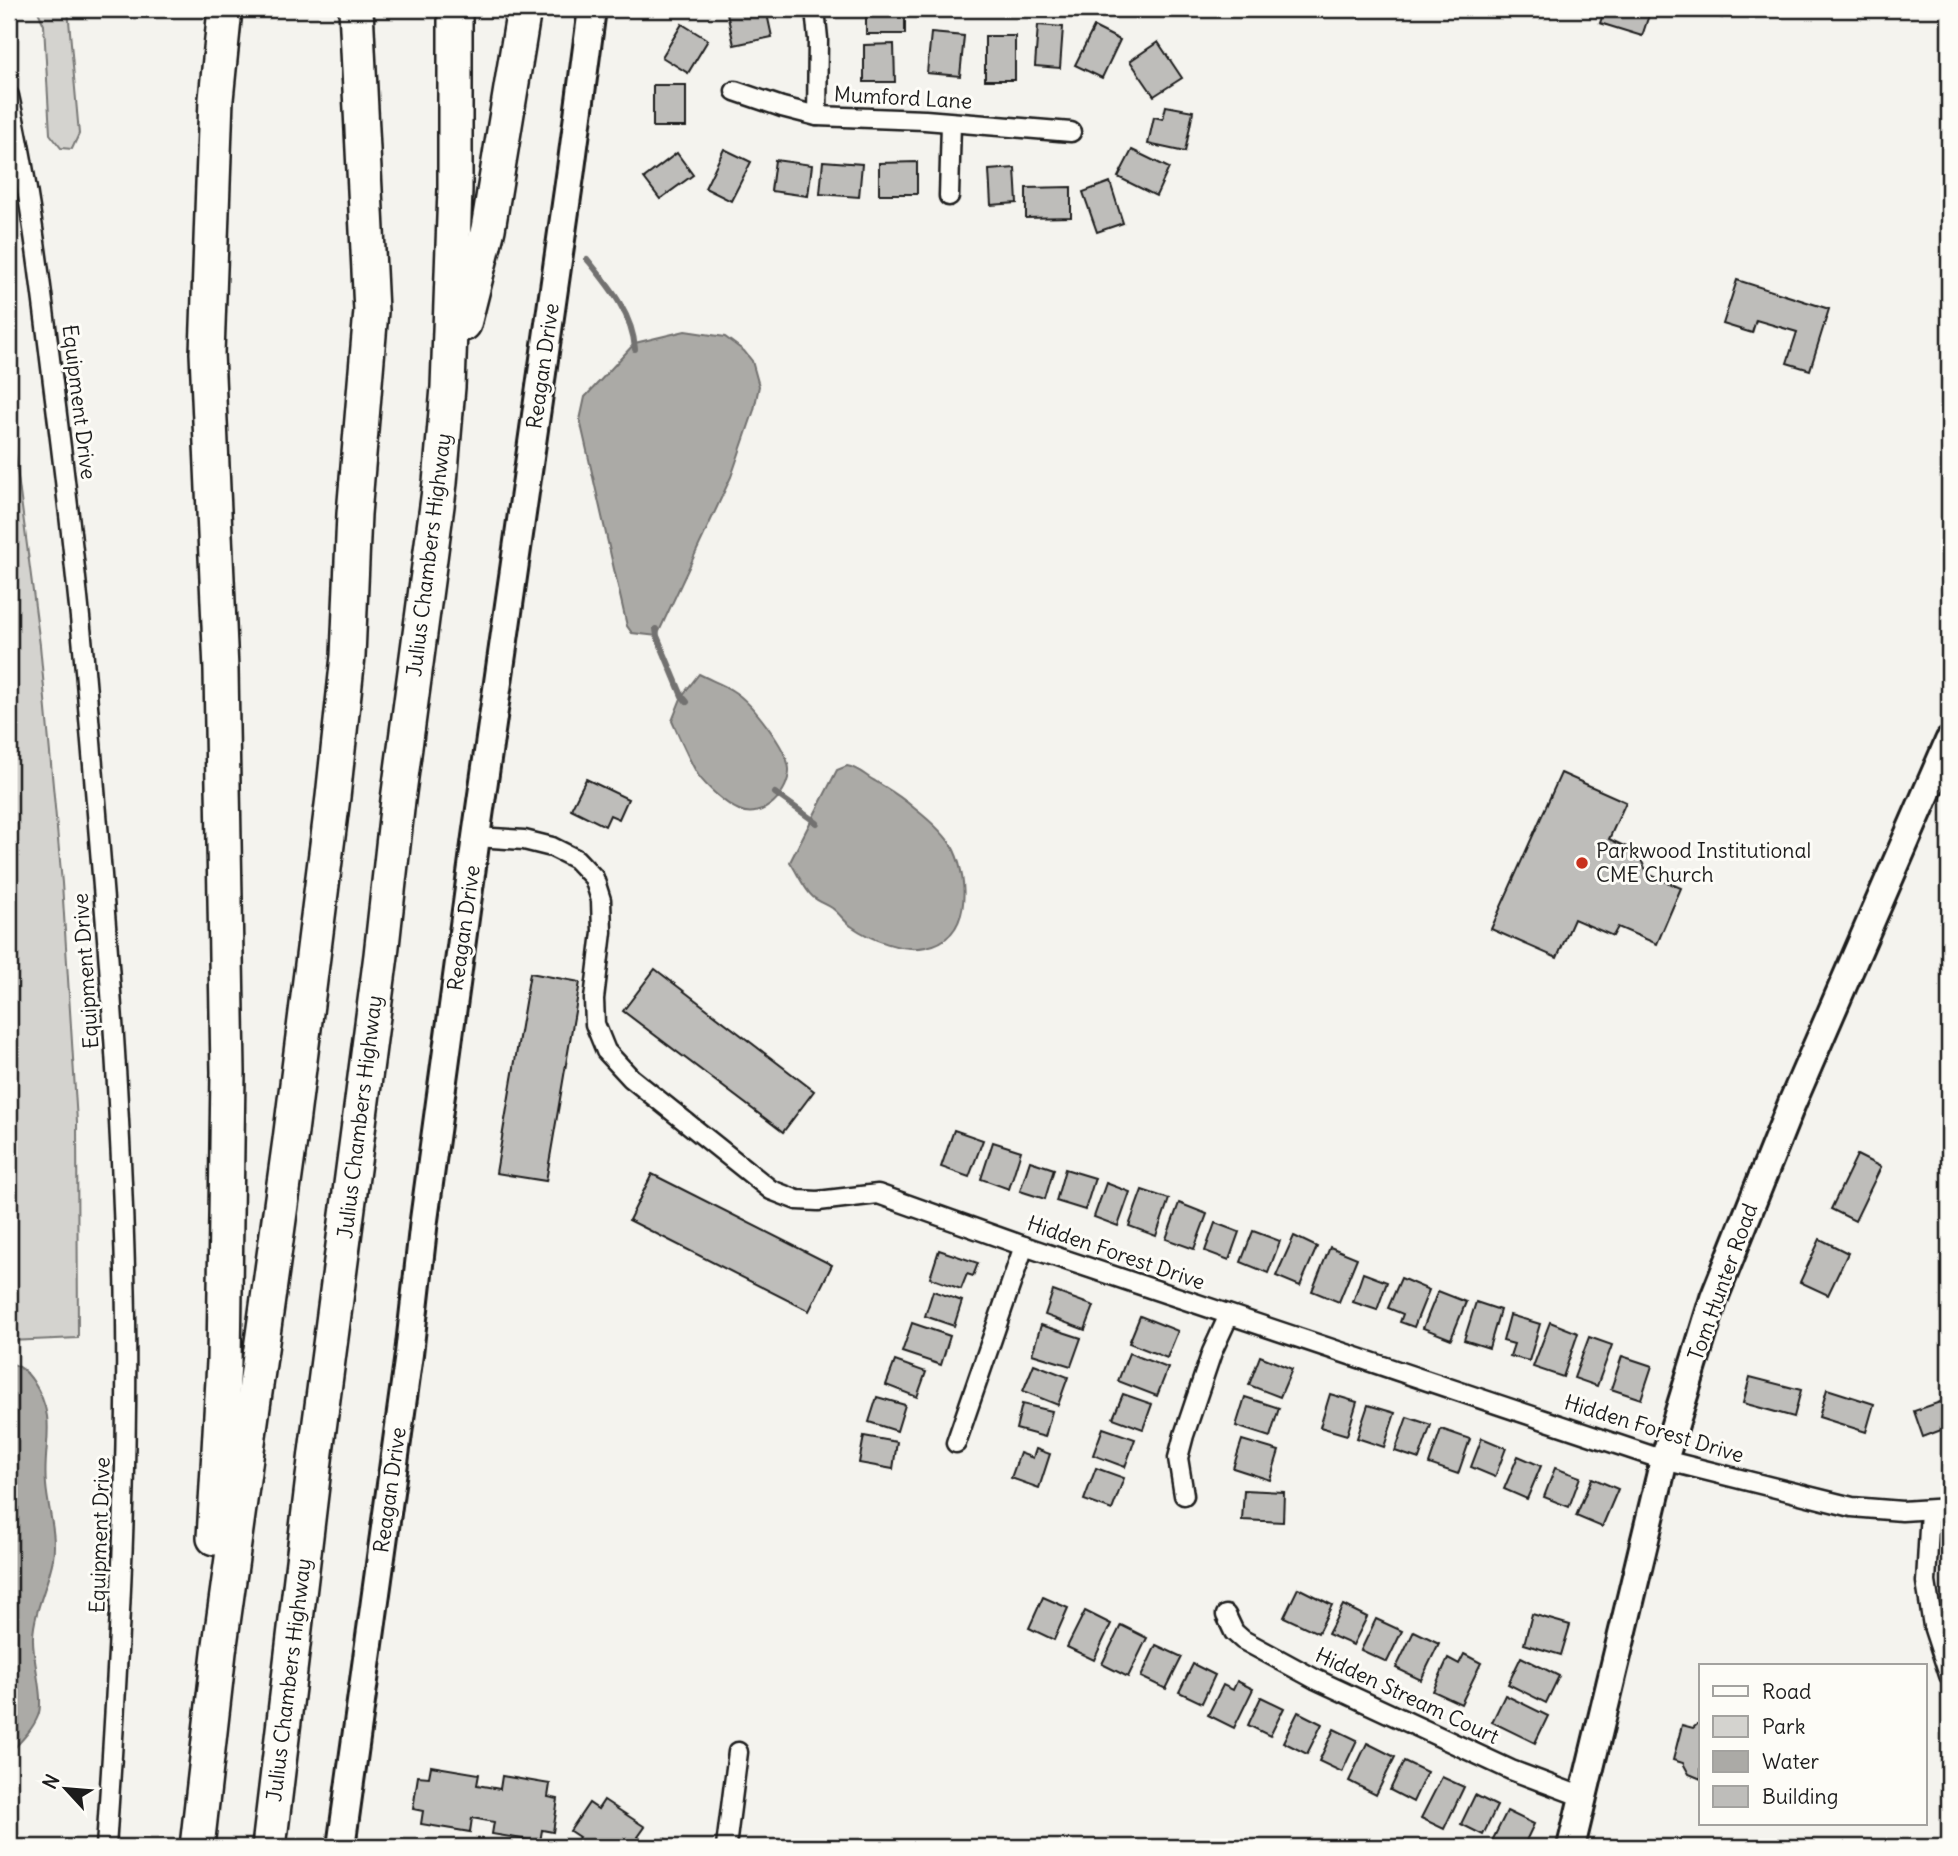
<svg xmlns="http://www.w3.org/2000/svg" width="1958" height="1856" viewBox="0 0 1958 1856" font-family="Delius,sans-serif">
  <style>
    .green { fill: #d4d3cf; stroke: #787876; stroke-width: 2 }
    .water { fill: #abaaa6; stroke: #72716f; stroke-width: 2 }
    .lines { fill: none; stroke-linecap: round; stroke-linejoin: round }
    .stream { stroke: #72716f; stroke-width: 6 }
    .building { fill: #bebdba; stroke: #1c1c1c; stroke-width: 2 }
    .street-casing { stroke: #1c1c1c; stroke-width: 23 }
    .secondary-casing { stroke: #1c1c1c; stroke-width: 32 }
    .highway-casing { stroke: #1c1c1c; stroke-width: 38 }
    .street { stroke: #fdfcf7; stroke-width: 18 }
    .secondary { stroke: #fdfcf7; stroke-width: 26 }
    .highway { stroke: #fdfcf7; stroke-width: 33 }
    .poi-dot { fill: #c8321e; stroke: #fdfcf7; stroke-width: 2.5 }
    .labels { text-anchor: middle; stroke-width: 6; stroke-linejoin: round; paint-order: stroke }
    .street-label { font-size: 21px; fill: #1c1c1c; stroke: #fdfcf7 }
    .poi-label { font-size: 21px; fill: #1c1c1c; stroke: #fdfcf7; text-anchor: start }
  </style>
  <rect width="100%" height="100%" fill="#f4f3ee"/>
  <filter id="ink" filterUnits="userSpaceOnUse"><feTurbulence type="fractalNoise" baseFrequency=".0143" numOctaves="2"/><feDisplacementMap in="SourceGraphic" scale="14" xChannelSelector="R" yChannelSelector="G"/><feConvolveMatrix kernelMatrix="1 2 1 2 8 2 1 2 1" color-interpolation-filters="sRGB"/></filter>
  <g filter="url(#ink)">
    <!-- green -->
    <g class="green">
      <path d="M37 9H68L79 134 72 149 61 148 50 134 44 25Z"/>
      <path d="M9 408 40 645 62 883 77 1122 78 1338 9 1341Z"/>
    </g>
    <!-- water -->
    <g class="water">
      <path d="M685 331 725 337 744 351 752 361 759 386 754 410 731 477 657 636 632 633 627 626 580 420 585 397 635 343Z"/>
      <path d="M699 674C710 680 723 684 733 691 751 702 787 748 789 769 790 792 763 821 739 810 725 804 707 787 698 775 688 758 680 739 672 721L682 696Z"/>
      <path d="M847 766C859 768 865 776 875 781 891 791 899 795 914 808 928 819 946 834 954 850 969 882 971 939 926 947 902 952 871 940 851 926 844 921 839 913 832 908 826 904 819 902 813 897 804 889 797 872 790 862L837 770Z"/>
      <path d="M9 1363C21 1366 26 1371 33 1381 59 1421 42 1444 46 1485 48 1510 57 1534 53 1559 48 1585 34 1611 33 1637 32 1660 45 1698 38 1716 32 1731 19 1743 9 1754Z"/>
    </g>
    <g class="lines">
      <!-- stream -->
      <g class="stream">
        <path d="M587 259C608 285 633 314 635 349"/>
        <path d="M656 629 657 636 682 696 687 702"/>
        <path d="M775 793 817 823"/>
      </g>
    </g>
    <!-- building -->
    <g class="building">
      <path d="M745 9H766L772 37 734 45 727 13Z"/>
      <path d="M874 9H905V34H866V11H874Z"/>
      <path d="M1605 9H1651L1642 36 1600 23Z"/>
      <path d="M1693 9H1725L1722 18Z"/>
      <path d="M682 24 708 40 688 73 662 57Z"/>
      <path d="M1038 25 1063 27 1060 68 1035 66Z"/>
      <path d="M1094 27 1120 40 1102 78 1075 65Z"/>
      <path d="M931 33 964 36 960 76 927 73Z"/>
      <rect x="985" y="36" width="30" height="44"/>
      <path d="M1158 42 1182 78 1154 96 1130 61Z"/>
      <path d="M894 44 895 82H864V45Z"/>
      <rect x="653" y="85" width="33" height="42"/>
      <path d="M1166 106 1193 111 1185 152 1148 144 1154 117 1163 119Z"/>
      <path d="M724 149 751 162 731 201 705 188Z"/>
      <path d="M1132 150 1169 168 1156 196 1118 177Z"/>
      <path d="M677 153 693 175 660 199 644 178Z"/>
      <path d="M775 160 812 165 808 196 771 191Z"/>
      <path d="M823 161 862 164 859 197 820 194Z"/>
      <path d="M917 162V194H879V163Z"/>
      <path d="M1015 168 1017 203 991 205 989 170Z"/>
      <path d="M1110 182 1123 223 1097 232 1083 192Z"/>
      <path d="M1071 187V217L1026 218V188Z"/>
      <path d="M1737 280 1829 309 1810 370 1787 363 1797 332 1756 320 1752 333 1723 324Z"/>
      <path d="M1561 773 1626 802 1609 839 1637 852 1648 874 1681 888 1657 944 1618 927 1613 936 1574 919 1557 958 1491 929Z"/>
      <path d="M586 779 628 799 619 819 610 815 605 826 571 809Z"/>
      <path d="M655 969 814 1091 783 1132 623 1011Z"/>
      <path d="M530 973 580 982 546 1181 496 1173Z"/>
      <path d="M954 1130 983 1140 969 1177 941 1167Z"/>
      <path d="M993 1142 1021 1151 1009 1189 981 1179Z"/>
      <path d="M1857 1155 1881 1167 1855 1221 1831 1209Z"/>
      <path d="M1030 1161 1054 1169 1045 1199 1020 1191Z"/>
      <path d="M1065 1169 1095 1178 1085 1210 1056 1201Z"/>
      <path d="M652 1174 832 1265 809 1311 629 1220Z"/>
      <path d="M1106 1183 1130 1192 1118 1226 1094 1217Z"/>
      <path d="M1142 1190 1169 1199 1156 1236 1129 1226Z"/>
      <path d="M1179 1203 1207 1214 1194 1249 1166 1239Z"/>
      <path d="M1215 1223 1239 1232 1229 1260 1205 1251Z"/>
      <path d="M1253 1231 1280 1241 1268 1273 1241 1262Z"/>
      <path d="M1294 1236 1317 1247 1300 1286 1276 1276Z"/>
      <path d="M1820 1239 1848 1253 1828 1295 1800 1282Z"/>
      <path d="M1330 1247 1357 1258 1339 1302 1312 1291Z"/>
      <path d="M939 1250 978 1263 973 1276 967 1274 961 1289 930 1278Z"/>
      <path d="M1363 1273 1387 1282 1377 1310 1353 1302Z"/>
      <path d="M1401 1278 1429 1290 1414 1327 1400 1322 1403 1314 1388 1308Z"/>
      <path d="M933 1291 962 1301 954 1326 925 1316Z"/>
      <path d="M1053 1291 1094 1306 1085 1330 1045 1315Z"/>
      <path d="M1438 1291 1466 1302 1451 1339 1423 1328Z"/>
      <path d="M1476 1302 1500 1310 1489 1348 1464 1340Z"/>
      <path d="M1510 1315 1540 1324 1529 1361 1510 1356 1514 1344 1503 1341Z"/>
      <path d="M1140 1316 1178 1331 1167 1358 1129 1343Z"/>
      <path d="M1550 1322 1578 1333 1563 1377 1533 1367Z"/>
      <path d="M912 1323 950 1336 941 1365 902 1352Z"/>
      <path d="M1041 1325 1081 1338 1071 1366 1032 1354Z"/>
      <path d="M1589 1337 1612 1345 1597 1386 1574 1378Z"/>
      <path d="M1129 1353 1168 1368 1157 1396 1118 1381Z"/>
      <path d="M1260 1356 1292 1369 1280 1397 1249 1385Z"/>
      <path d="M1622 1356 1652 1366 1641 1399 1611 1389Z"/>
      <path d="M895 1361 926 1372 917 1397 886 1385Z"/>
      <path d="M1034 1364 1068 1377 1058 1405 1023 1391Z"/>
      <path d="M1750 1377 1801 1390 1794 1417 1743 1403Z"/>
      <path d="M1827 1389 1874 1404 1866 1432 1819 1417Z"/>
      <path d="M1123 1394 1152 1404 1143 1429 1113 1418Z"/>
      <path d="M1330 1394 1357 1402 1347 1435 1320 1427Z"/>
      <path d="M877 1397 905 1405 897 1431 869 1422Z"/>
      <path d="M1245 1397 1279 1408 1270 1437 1236 1426Z"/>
      <path d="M1949 1399V1427L1923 1437 1914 1411Z"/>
      <path d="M1022 1404 1052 1411 1045 1437 1016 1429Z"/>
      <path d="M1368 1405 1395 1413 1384 1447 1357 1438Z"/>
      <path d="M1407 1417 1431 1425 1419 1459 1395 1451Z"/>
      <path d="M1103 1428 1135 1439 1125 1467 1093 1455Z"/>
      <path d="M1441 1429 1470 1439 1458 1474 1429 1464Z"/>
      <path d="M864 1436 897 1442 893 1469 859 1463Z"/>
      <path d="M1482 1438 1506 1448 1495 1477 1471 1467Z"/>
      <path d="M1242 1440 1279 1451 1270 1480 1233 1468Z"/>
      <path d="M1036 1449 1050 1454 1039 1488 1011 1478 1020 1453 1033 1458Z"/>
      <path d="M1518 1456 1541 1466 1527 1499 1504 1489Z"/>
      <path d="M1096 1468 1124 1478 1112 1510 1084 1500Z"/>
      <path d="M1555 1468 1580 1477 1569 1507 1544 1497Z"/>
      <path d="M1592 1478 1618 1489 1602 1527 1576 1516Z"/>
      <path d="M1244 1490 1284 1492 1283 1522 1242 1520Z"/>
      <path d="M1298 1588 1332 1605 1318 1633 1284 1617Z"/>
      <path d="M1043 1597 1068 1608 1054 1640 1029 1628Z"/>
      <path d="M1343 1605 1367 1617 1353 1645 1328 1634Z"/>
      <path d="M1085 1611 1111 1624 1094 1660 1067 1647Z"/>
      <path d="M1532 1614 1570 1625 1561 1655 1524 1644Z"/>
      <path d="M1376 1619 1402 1631 1387 1662 1361 1650Z"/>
      <path d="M1121 1625 1147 1638 1128 1677 1102 1664Z"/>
      <path d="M1414 1631 1439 1643 1421 1680 1396 1668Z"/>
      <path d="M1156 1645 1182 1657 1166 1689 1141 1677Z"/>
      <path d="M1464 1654 1481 1663 1461 1704 1433 1691 1448 1658 1459 1664Z"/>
      <path d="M1521 1657 1559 1676 1546 1703 1508 1684Z"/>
      <path d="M1193 1664 1215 1675 1202 1703 1179 1692Z"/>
      <path d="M1237 1681 1253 1689 1234 1728 1208 1715 1223 1685 1233 1690Z"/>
      <path d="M1505 1695 1548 1716 1535 1743 1492 1722Z"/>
      <path d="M1261 1697 1284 1708 1270 1736 1248 1725Z"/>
      <path d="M1298 1712 1322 1724 1307 1754 1283 1742Z"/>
      <path d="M1701 1721V1779L1689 1774 1683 1763 1673 1760 1682 1725 1693 1728Z"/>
      <path d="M1334 1729 1357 1740 1342 1772 1319 1761Z"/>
      <path d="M1367 1743 1395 1757 1376 1795 1349 1781Z"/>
      <path d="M1404 1761 1427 1772 1413 1802 1390 1790Z"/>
      <path d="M431 1766 479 1774 477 1785 500 1789 502 1776 550 1784 548 1797 558 1799 553 1832 542 1830 540 1842 492 1834 494 1822 472 1818 470 1832 421 1824 423 1811 413 1809 418 1776 429 1777Z"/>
      <path d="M1442 1777 1464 1787 1444 1829 1421 1818Z"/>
      <path d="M1475 1795 1497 1806 1483 1835 1461 1824Z"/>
      <path d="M604 1800 645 1827 638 1837 654 1847H572L579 1837 570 1831 589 1803 598 1809Z"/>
      <path d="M1507 1811 1534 1824 1523 1847H1504L1492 1841Z"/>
      <path d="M664 1838 677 1847H658Z"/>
    </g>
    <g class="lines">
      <!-- street casing -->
      <g class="street-casing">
        <g id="street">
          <path d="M815 9 818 39 817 116"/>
          <path d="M735 91 782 107 817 116 925 120 1071 132"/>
          <path d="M9 96C29 185 40 276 51 367 66 484 80 601 89 718 106 918 123 1117 126 1318 128 1495 118 1671 106 1847"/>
          <path d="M949 196 951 123"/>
          <path d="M476 837 524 840 552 847 576 859 594 878 601 900 602 932 594 999 595 1024 606 1051 631 1078 771 1190 797 1200 818 1201 878 1194 1024 1246 1664 1460 1852 1507 1902 1511 1949 1508"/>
          <path d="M956 1443 1024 1246"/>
          <path d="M1184 1495 1178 1458 1184 1435 1212 1352 1229 1315"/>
          <path d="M1930 1510 1926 1582 1933 1626 1949 1675"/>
          <path d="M1226 1615 1234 1632 1243 1640 1315 1679 1511 1770 1583 1797"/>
          <path d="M726 1847 738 1752"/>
        </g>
      </g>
      <!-- secondary casing -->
      <g class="secondary-casing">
        <g id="secondary">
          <path d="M341 1847 409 1354 424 1220 476 837 571 169 592 9"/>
          <path d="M1571 1847 1664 1460 1714 1298 1792 1103 1949 741"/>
        </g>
      </g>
      <!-- highway casing -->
      <g class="highway-casing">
        <g id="highway">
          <path d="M464 324 488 229 524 9"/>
          <path d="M214 1538 224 1362 228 1072 221 670 207 353 216 99 225 9"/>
          <path d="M197 1847 219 1652 290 1140 333 797 348 656 354 514 371 311 356 9"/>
          <path d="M269 1847 316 1452 381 955 398 800 440 483 448 387 455 189V9"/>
        </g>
      </g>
      <!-- street -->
      <use href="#street" class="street"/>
      <!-- secondary -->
      <use href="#secondary" class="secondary"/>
      <!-- highway -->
      <use href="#highway" class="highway"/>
    </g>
  </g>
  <!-- markers -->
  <circle class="poi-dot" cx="1582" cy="863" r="7"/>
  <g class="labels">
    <!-- street labels -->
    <g class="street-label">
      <text transform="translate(903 98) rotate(3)" y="7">Mumford Lane</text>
      <text transform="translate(543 366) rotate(-82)" y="7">Reagan Drive</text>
      <text transform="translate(79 402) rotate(83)" y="7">Equipment Drive</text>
      <text transform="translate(429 555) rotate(-83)" y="7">Julius Chambers Highway</text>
      <text transform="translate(464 928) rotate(-82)" y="7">Reagan Drive</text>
      <text transform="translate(86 971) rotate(-94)" y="7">Equipment Drive</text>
      <text transform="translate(360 1117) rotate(-83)" y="7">Julius Chambers Highway</text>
      <text transform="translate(1116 1253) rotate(19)" y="7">Hidden Forest Drive</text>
      <text transform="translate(1723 1282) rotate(-70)" y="7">Tom Hunter Road</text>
      <text transform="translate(1654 1429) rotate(17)" y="7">Hidden Forest Drive</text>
      <text transform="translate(390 1490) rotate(-82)" y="7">Reagan Drive</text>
      <text transform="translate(100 1535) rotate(-88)" y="7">Equipment Drive</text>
      <text transform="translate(289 1680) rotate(-83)" y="7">Julius Chambers Highway</text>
      <text transform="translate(1407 1696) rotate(25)" y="7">Hidden Stream Court</text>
    </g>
    <!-- poi labels -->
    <g class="poi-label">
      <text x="1596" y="858">Parkwood Institutional<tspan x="1596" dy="24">CME Church</tspan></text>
    </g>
  </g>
  <!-- margin -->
  <rect width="1958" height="1856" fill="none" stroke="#fdfcf7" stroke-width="35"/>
  <rect x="18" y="18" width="1923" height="1821" fill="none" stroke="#1c1c1c" stroke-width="2.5" filter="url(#ink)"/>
  <!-- legend -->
  <rect x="1699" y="1664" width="228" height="161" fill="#fdfcf7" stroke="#a3a29f" stroke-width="2"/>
  <rect x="1713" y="1686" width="35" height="10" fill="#fdfcf7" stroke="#a3a29f" stroke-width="2"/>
  <text x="1762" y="1699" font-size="21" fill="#1c1c1c">Road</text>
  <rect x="1713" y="1716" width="35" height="21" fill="#d4d3cf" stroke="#a3a29f" stroke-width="2"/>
  <text x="1762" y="1734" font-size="21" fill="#1c1c1c">Park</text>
  <rect x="1713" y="1751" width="35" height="21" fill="#abaaa6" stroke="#a3a29f" stroke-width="2"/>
  <text x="1762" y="1769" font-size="21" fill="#1c1c1c">Water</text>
  <rect x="1713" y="1786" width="35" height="21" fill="#bebdba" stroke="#a3a29f" stroke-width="2"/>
  <text x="1762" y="1804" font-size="21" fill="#1c1c1c">Building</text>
  <!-- north arrow -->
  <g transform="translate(66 1789) rotate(296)" stroke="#fdfcf7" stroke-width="5" paint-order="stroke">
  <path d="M0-5L12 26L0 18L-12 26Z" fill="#1c1c1c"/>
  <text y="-10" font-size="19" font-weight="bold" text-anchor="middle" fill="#1c1c1c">N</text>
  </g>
</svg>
